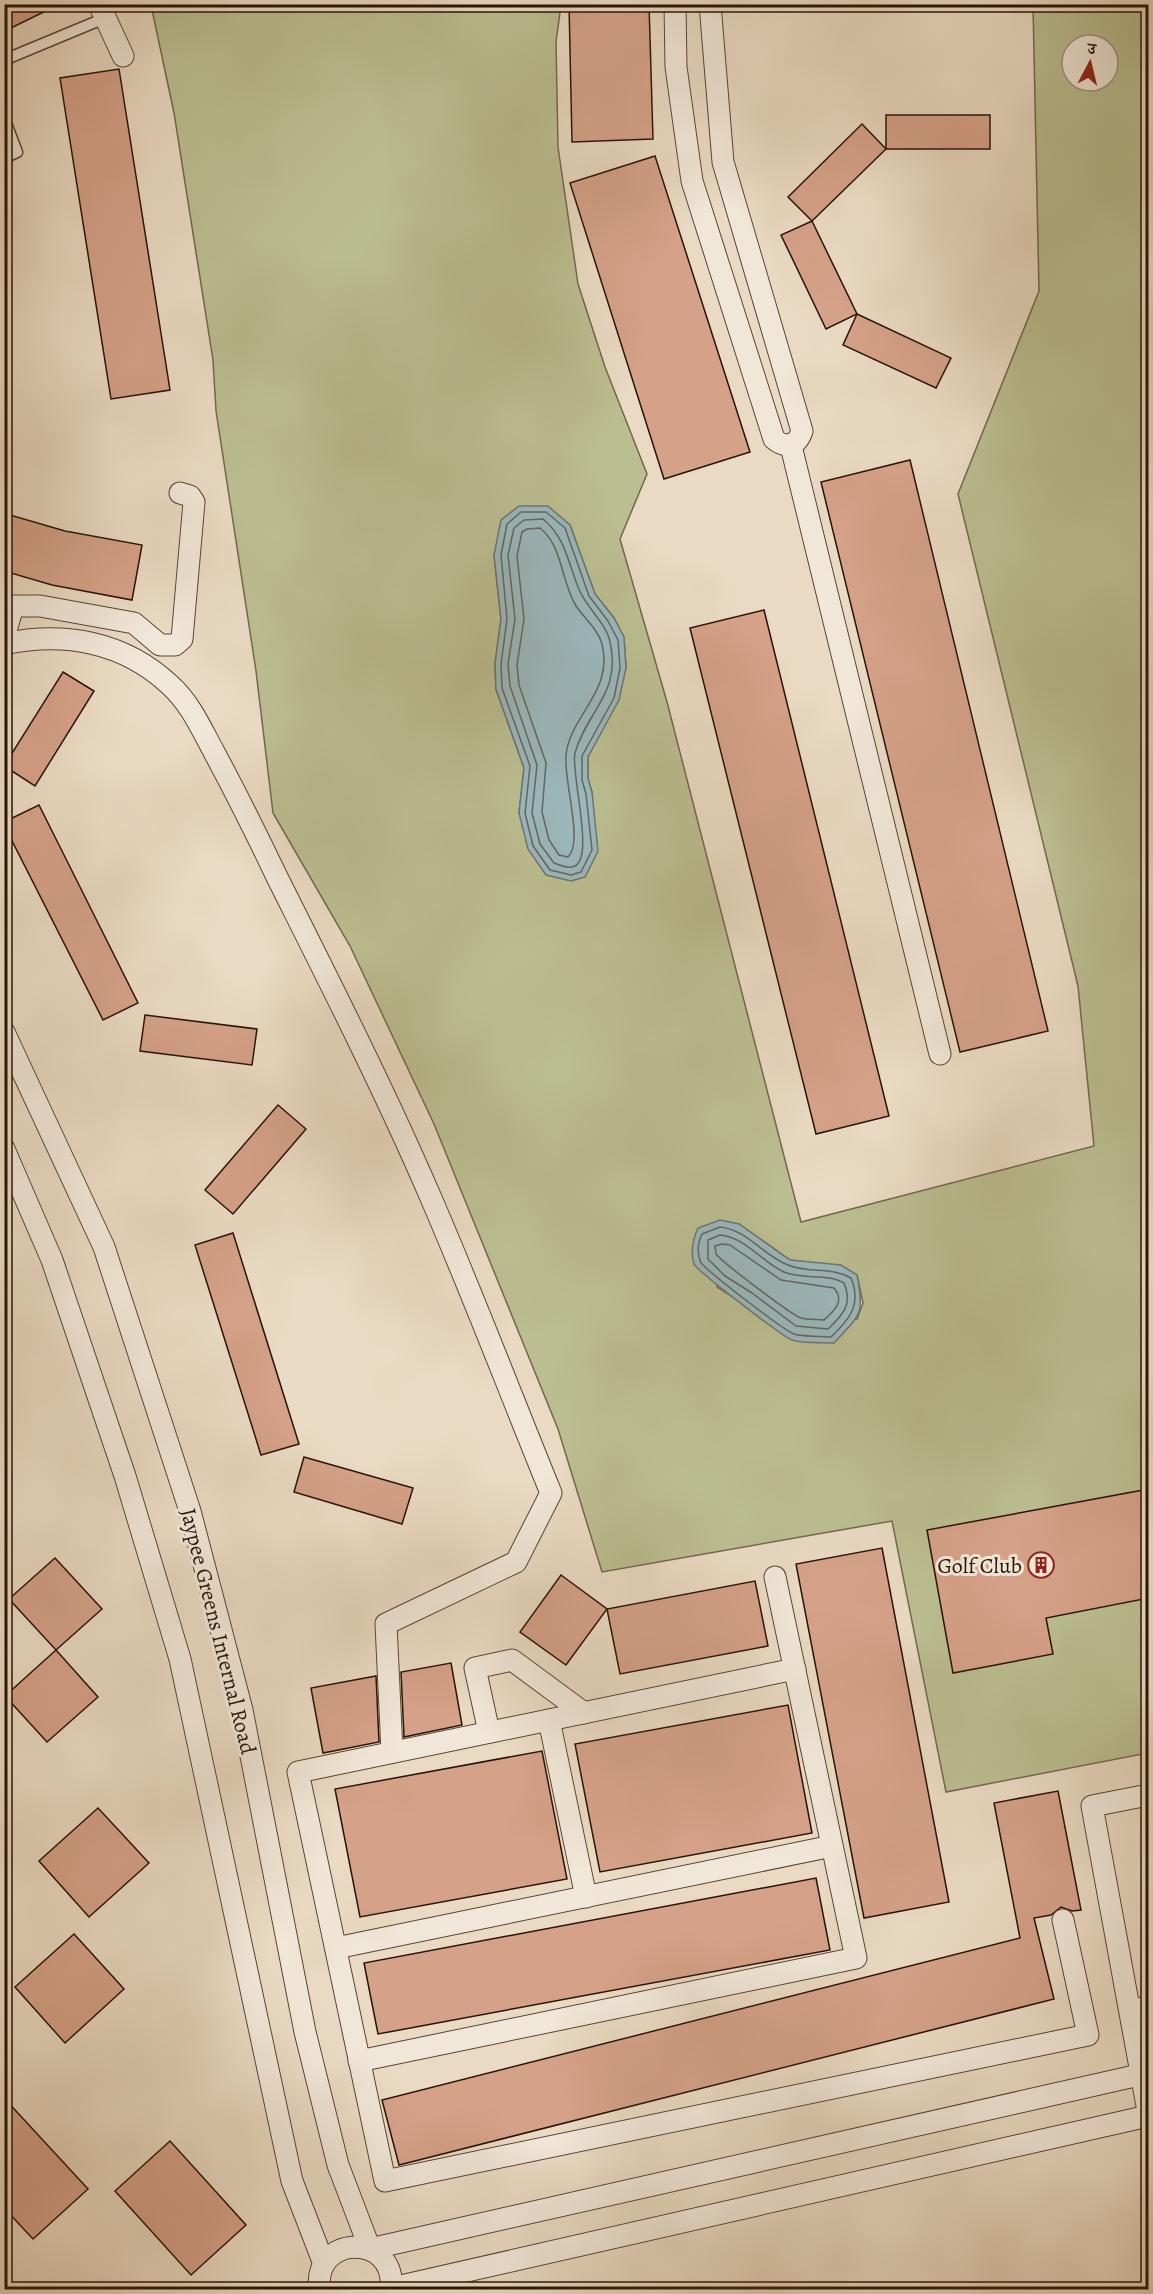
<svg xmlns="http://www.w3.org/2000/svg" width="1153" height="2294" viewBox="0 0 1153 2294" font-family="Alegreya,'Noto Serif Devanagari',serif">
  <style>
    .green { fill: #bbbe91; stroke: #72684c; stroke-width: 1.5; fill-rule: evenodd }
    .water { fill: #9bb8bc; stroke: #6d7674; stroke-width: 1.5 }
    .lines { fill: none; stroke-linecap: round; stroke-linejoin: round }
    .shore { stroke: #626662; stroke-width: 1.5 }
    .building { fill: #d5a188; stroke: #281307; stroke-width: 1.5 }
    .lane-casing { stroke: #584536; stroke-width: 13 }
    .street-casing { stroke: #584536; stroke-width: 23 }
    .lane { stroke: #f1e7d8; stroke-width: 10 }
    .street { stroke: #f1e7d8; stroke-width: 21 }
    .labels { text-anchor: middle; stroke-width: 6; stroke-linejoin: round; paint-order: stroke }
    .poi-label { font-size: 22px; fill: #281307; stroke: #f1e7d8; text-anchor: end }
    .street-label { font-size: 22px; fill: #281307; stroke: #f1e7d8 }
  </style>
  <rect width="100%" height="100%" fill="#eadac3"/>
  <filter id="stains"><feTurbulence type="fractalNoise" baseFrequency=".00333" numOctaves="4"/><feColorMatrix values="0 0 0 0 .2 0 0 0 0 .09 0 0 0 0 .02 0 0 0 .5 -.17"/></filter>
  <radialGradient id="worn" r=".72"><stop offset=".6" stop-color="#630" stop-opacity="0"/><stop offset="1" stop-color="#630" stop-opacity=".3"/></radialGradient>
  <!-- green -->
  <path class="green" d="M151 5H561L556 42 558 147 578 284 605 367 647 474 620 539 667 702 801 1222 1094 1146 1078 986 958 494 1039 291 1033 5H1148V1753L946 1792 892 1521 602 1572 558 1429 434 1124 350 946 273 813 256 671 216 411 213 360 174 113ZM1072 45H1108V81H1072ZM570 525 595 594 614 618 624 638 626 668 588 757V779L592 792 519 813 524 768 496 689 495 664 501 619 494 555ZM739 1224 790 1260 857 1275 863 1303 857 1319 770 1325 744 1304 717 1287Z"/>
  <!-- water -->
  <g class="water">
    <path d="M519 506H548L570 525 595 594 614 618 624 637 626 668 619 700 588 757V779L592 792 598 851 585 877 571 881 546 875 528 849 519 813 524 768 496 689 495 664 501 619 494 555 501 520Z"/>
    <path d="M720 1220 739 1224 790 1260 841 1265 857 1275C865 1315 860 1315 834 1343 821 1342 804 1344 792 1340 783 1337 696 1270 694 1264 690 1251 693 1239 698 1228Z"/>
  </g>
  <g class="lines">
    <!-- shore -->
    <g class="shore">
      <path d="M521 512H546L565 528 589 596 608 621 618 640 620 668 614 698 582 756V780L586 794 592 850 581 872 571 875 550 870 533 846 525 813 530 766 502 688 501 664 507 619 501 555 507 524Z"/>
      <path d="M524 520 543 519C565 537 568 562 578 587 585 607 606 622 610 642 622 693 586 712 575 753 570 772 597 864 572 867 567 868 559 865 554 863L540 844 532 813 537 765 510 686 508 664 515 619 508 555 514 528Z"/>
      <path d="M540 528C563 546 561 582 576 606 584 618 598 629 602 644 614 692 570 715 566 755 563 779 584 843 568 857L559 855 549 840 542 812 546 763 519 685 517 665 524 619 517 556 522 532 527 529Z"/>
      <path d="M720 1227C748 1230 762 1255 788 1265 809 1274 831 1266 851 1278 862 1304 850 1319 831 1337 820 1336 804 1337 794 1334 785 1331 702 1268 700 1261 697 1251 698 1242 702 1234Z"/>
      <path d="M720 1235C745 1237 762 1262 784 1272 803 1280 827 1273 844 1283 853 1304 843 1315 828 1329L796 1326 752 1293 725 1276 708 1259V1240Z"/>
      <path d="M722 1244 730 1245 781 1280 834 1288C845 1301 835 1310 824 1320 817 1319 808 1320 801 1318 793 1316 723 1263 716 1254L715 1246Z"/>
    </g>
  </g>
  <!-- building -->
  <g class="building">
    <path d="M4 4H60L9 29 4 19Z"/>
    <path d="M569 4H649L653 139 572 142Z"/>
    <path d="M119 69 170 390 111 399 60 78Z"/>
    <rect x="886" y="115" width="104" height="34"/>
    <path d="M862 124 886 149 812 221 788 197Z"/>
    <path d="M655 156 750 452 664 479 570 183Z"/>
    <path d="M812 221 857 314 826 329 781 235Z"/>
    <path d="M857 314 951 358 936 388 843 345Z"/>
    <path d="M910 460 1048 1031 960 1052 821 482Z"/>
    <path d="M10 515 65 531 142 545 132 600 52 585 4 571V533Z"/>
    <path d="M764 610 889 1116 816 1134 690 628Z"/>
    <path d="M63 672 94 691 35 786 4 766Z"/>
    <path d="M39 805 138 1003 103 1020 4 825V822Z"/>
    <path d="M145 1015 257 1029 252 1065 140 1051Z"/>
    <path d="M278 1105 306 1129 233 1214 205 1190Z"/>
    <path d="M233 1233 299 1444 261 1455 195 1245Z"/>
    <path d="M304 1457 413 1488 402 1524 294 1492Z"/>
    <path d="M1149 1489V1598L1046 1618 1053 1654 953 1673 927 1530Z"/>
    <path d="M882 1548 949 1902 864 1918 796 1564Z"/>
    <path d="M55 1558 102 1609 56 1650 9 1599Z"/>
    <path d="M561 1575 607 1609 566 1665 520 1632Z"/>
    <path d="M755 1581 768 1646 620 1674 607 1609Z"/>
    <path d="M56 1650 98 1697 47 1742 5 1696Z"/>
    <path d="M451 1663 462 1725 404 1737 401 1672Z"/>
    <path d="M376 1676 379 1742 323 1753 311 1688Z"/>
    <path d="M788 1705 812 1833 600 1872 575 1744Z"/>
    <path d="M542 1751 567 1879 360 1917 335 1789Z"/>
    <path d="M1058 1791 1081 1910 1072 1911 1061 1907 1051 1915 1034 1918 1054 1999 399 2165 382 2100 1020 1938 994 1803Z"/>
    <path d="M98 1808 149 1863 89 1917 39 1861Z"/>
    <path d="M816 1878 830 1950 378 2034 364 1963Z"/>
    <path d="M74 1934 124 1989 65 2043 15 1987Z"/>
    <path d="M4 2098 88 2189 33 2239 4 2208Z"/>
    <path d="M170 2141 246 2225 191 2275 115 2191Z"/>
  </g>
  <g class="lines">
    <!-- lane casing -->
    <g class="lane-casing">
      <g id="lane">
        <path d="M4 60 105 18"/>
        <path d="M4 118 17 152 4 158"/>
      </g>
    </g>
    <!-- street casing -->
    <g class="street-casing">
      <g id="street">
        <path d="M99 4 123 56"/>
        <path d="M675 4 676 67 692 181 774 439C786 449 797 446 802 431L723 162 710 4"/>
        <path d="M791 446 940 1054"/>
        <path d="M4 638 13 606H40L134 623 160 645H175L182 639 194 502 190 496 180 493"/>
        <path d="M4 644C65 631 124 642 170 685 190 703 201 728 214 752 236 793 257 835 277 877 330 983 384 1089 431 1198 473 1295 511 1395 551 1493L516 1562 386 1624 392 1752"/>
        <path d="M4 1032 104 1247 190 1511 242 1710 305 2032 338 2165 370 2249 1148 2073"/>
        <path d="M4 1149 52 1260 125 1476 180 1659 292 2181 324 2264"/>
        <path d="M795 1669 298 1772 385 2181 1088 2035 1063 1920"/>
        <path d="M549 1720 586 1897"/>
        <path d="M489 1732 475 1668 512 1660 584 1713"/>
        <path d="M1148 1795 1092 1806 1148 2111"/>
        <path d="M336 1948 832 1846"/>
        <path d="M1130 2010 1148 2007"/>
        <path d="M359 2061 856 1958 775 1577"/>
        <path d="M392 2288 1148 2116"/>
        <path d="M320 2290C311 2235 397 2231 391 2290"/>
      </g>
    </g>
    <!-- lane -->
    <use href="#lane" class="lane"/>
    <!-- street -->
    <use href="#street" class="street"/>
  </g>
  <!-- icons -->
  <defs>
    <g id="building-ring" transform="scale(1.35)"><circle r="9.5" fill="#f1e7d8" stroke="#8f2418" stroke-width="1.5"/><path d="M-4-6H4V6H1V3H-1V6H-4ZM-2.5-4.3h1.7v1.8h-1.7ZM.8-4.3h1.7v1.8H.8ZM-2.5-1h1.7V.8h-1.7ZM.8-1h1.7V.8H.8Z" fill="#8f2418"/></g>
  </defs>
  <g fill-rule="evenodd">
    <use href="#building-ring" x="1041" y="1565"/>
  </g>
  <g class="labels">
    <!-- poi labels -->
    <g class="poi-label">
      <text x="1022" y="1573">Golf Club</text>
    </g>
    <!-- street labels -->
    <g class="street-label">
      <text transform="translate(219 1631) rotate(76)" y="8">Jaypee Greens Internal Road</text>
    </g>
  </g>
  <!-- margin -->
  <rect width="1153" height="2294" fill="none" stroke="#eadac3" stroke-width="24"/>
  <rect x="6" y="6" width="1141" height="2282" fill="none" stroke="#281307" stroke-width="3"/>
  <rect x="12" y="12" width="1129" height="2270" fill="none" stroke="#281307" stroke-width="1.5"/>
  <!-- north arrow -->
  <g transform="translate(1090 63) rotate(7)"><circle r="28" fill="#f1e7d8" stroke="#a19284" stroke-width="1.5"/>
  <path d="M0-4.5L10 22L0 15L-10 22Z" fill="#8f2418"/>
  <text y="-9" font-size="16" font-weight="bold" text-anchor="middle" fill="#281307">उ</text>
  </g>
  <rect width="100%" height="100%" filter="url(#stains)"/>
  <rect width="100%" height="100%" fill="url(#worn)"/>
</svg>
